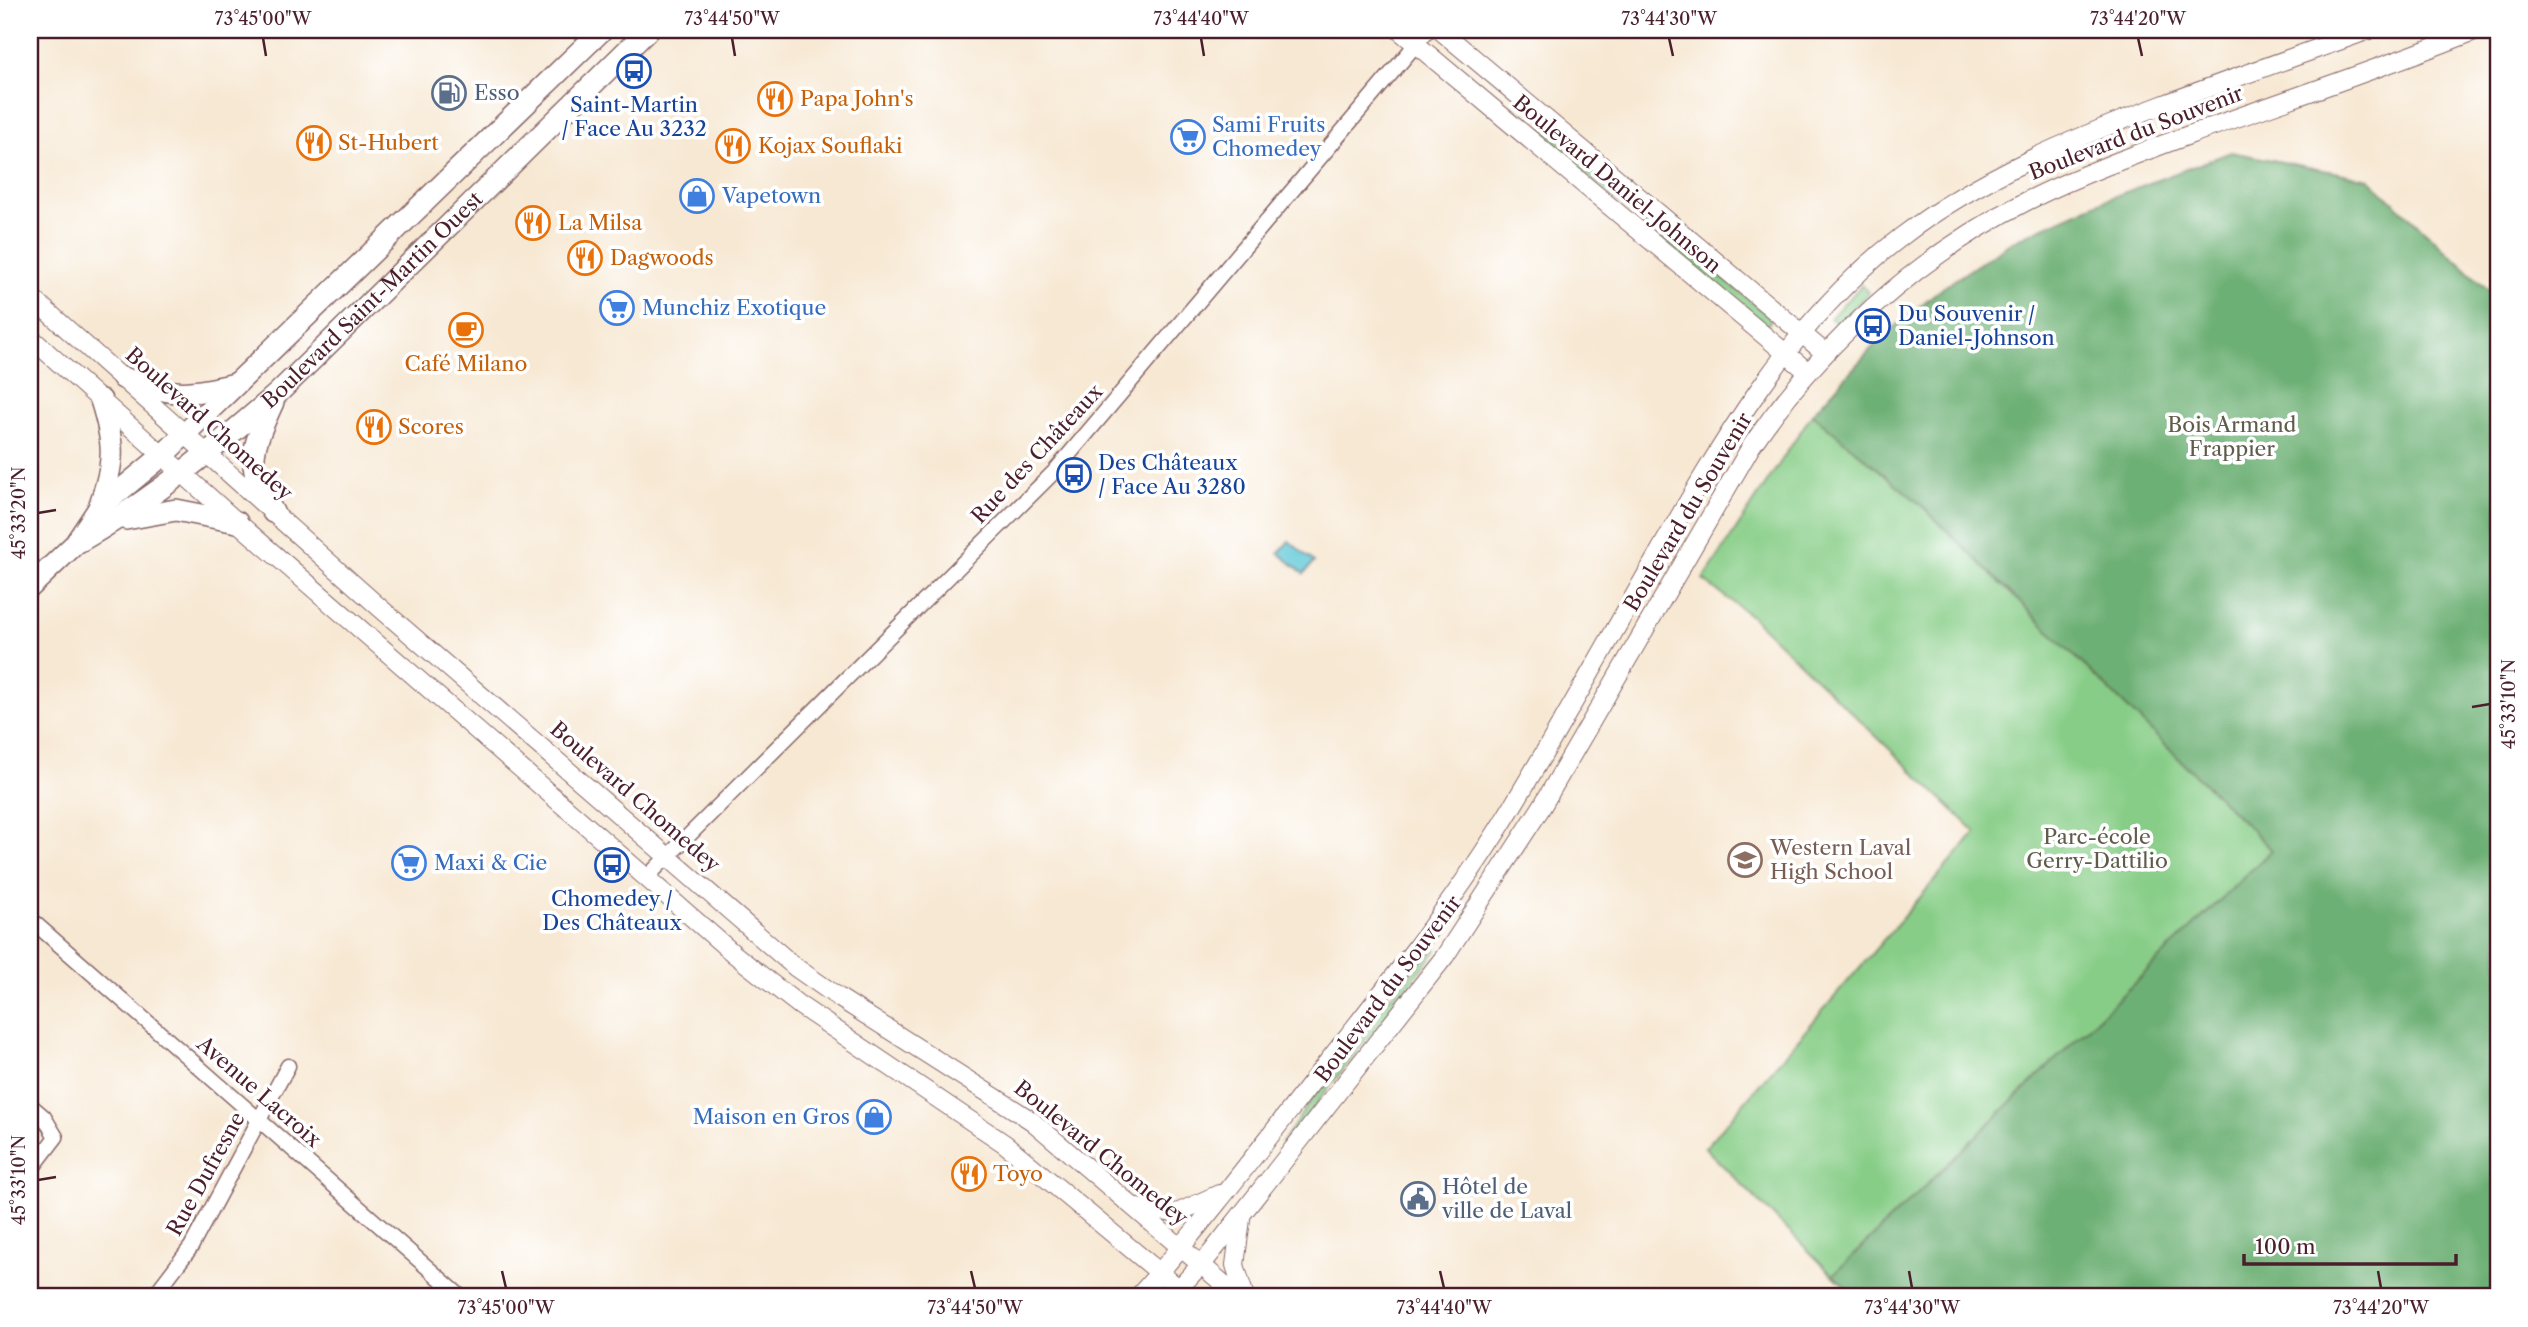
<svg xmlns="http://www.w3.org/2000/svg" width="2528" height="1327" viewBox="0 0 2528 1327" font-family="'Libre Caslon Text',serif">
  <style>
    .green { fill: #87cd87; stroke: #687659; stroke-width: 2 }
    .forest { fill: #6db074; stroke: #5c6850; stroke-width: 2 }
    .water { fill: #5cc7d6; stroke: #537380; stroke-width: 2 }
    .lines { fill: none; stroke-linecap: round; stroke-linejoin: round }
    .minor-casing { stroke: #876566; stroke-width: 17 }
    .tertiary-casing { stroke: #876566; stroke-width: 20 }
    .secondary-casing { stroke: #876566; stroke-width: 24 }
    .minor { stroke: #fff; stroke-width: 14 }
    .tertiary { stroke: #fff; stroke-width: 18 }
    .secondary { stroke: #fff; stroke-width: 21 }
    .ticks { fill: none; stroke: #4a1f2b; stroke-width: 2.5 }
    .labels { text-anchor: middle; stroke-width: 7; stroke-linejoin: round; paint-order: stroke }
    .service-label { font-size: 21px; fill: #4e5e75; stroke: #fff; text-anchor: start }
    .food-label { font-size: 21px; fill: #c56008; stroke: #fff; text-anchor: start }
    .transit-label { font-size: 21px; fill: #164399; stroke: #fff }
    .shop-label { font-size: 21px; fill: #366cbe; stroke: #fff; text-anchor: start }
    .street-label { font-size: 21px; fill: #4a1f2b; stroke: #fff }
    .park-label { font-size: 21px; fill: #5f5c4b; stroke: #fff }
    .education-label { font-size: 21px; fill: #785e54; stroke: #fff; text-anchor: start }
    .neatline { fill: none; stroke: #4a1f2b; stroke-width: 2.5 }
    .ticks-label { font-size: 18px; text-anchor: middle; fill: #4a1f2b }
  </style>
  <rect width="100%" height="100%" fill="#fff"/>
  <filter id="ink" filterUnits="userSpaceOnUse"><feTurbulence type="fractalNoise" baseFrequency=".0143" numOctaves="2"/><feDisplacementMap in="SourceGraphic" scale="14" xChannelSelector="R" yChannelSelector="G"/><feConvolveMatrix kernelMatrix="1 2 1 2 8 2 1 2 1" color-interpolation-filters="sRGB"/></filter>
  <filter id="wash" filterUnits="userSpaceOnUse"><feTurbulence type="fractalNoise" baseFrequency=".00686" numOctaves="4" result="noise"/><feDisplacementMap in="SourceGraphic" scale="28" xChannelSelector="R" yChannelSelector="G"/><feGaussianBlur stdDeviation="1.57" result="paint"/><feColorMatrix in="noise" values="0 0 0 0 0 0 0 0 0 0 0 0 0 0 0 0 0 1.4 0 .05"/><feComposite in="paint" operator="in"/></filter>
  <g filter="url(#wash)">
    <rect width="100%" height="100%" fill="#f7e8d3"/>
    <!-- green -->
    <g class="green">
      <path d="M1494 96 1549 133 1772 319 1766 326 1493 97Z"/>
      <path d="M1862 285 1869 293 1837 324 1830 318Z"/>
      <path d="M1812 414 1920 504 2272 850 1833 1275 1705 1148 1976 832 1751 616 1703 580Z"/>
      <path d="M1434 948 1437 950 1284 1145 1282 1143 1331 1071 1388 999Z"/>
    </g>
    <!-- forest -->
    <path class="forest" d="M2231 152 2369 179 2498 299V1297H1856L1833 1275 2272 850 1920 504 1812 414 1881 338 1938 291 2015 240 2097 203Z"/>
    <!-- water -->
    <path class="water" d="M1289 541 1314 562 1304 574 1279 553Z"/>
  </g>
  <g filter="url(#ink)">
    <g class="lines">
      <!-- minor casing -->
      <g class="minor-casing">
        <g id="minor">
          <path d="M646 878 1055 471 1428 30"/>
          <path d="M30 919 461 1297"/>
          <path d="M30 1105 44 1117 56 1137 30 1171"/>
          <path d="M30 1289 39 1297"/>
          <path d="M153 1297 191 1247 288 1066"/>
        </g>
      </g>
      <!-- tertiary casing -->
      <g class="tertiary-casing">
        <g id="tertiary">
          <path d="M1399 30 1808 372"/>
          <path d="M1440 30 1825 353"/>
          <path d="M30 296 379 607 795 967 841 999 1032 1121 1239 1297"/>
          <path d="M30 337 237 522 734 954 799 1005 1005 1144 1189 1297"/>
          <path d="M1136 1208 1177 1213 1219 1194"/>
          <path d="M1241 1219 1235 1265 1245 1297"/>
          <path d="M1138 1297C1203 1224 1262 1146 1322 1069 1385 989 1447 911 1501 825 1554 739 1603 650 1653 563 1720 444 1791 321 1901 237 1981 176 2069 140 2162 105 2231 79 2300 55 2369 30"/>
          <path d="M1171 1297 1208 1257 1445 956 1541 808 1752 445C1821 344 1917 257 2027 201 2079 175 2134 155 2189 135 2285 100 2383 68 2477 30"/>
        </g>
      </g>
      <!-- secondary casing -->
      <g class="secondary-casing">
        <g id="secondary">
          <path d="M123 378C173 395 183 397 235 384"/>
          <path d="M99 507C115 463 115 444 101 400"/>
          <path d="M273 512C244 464 251 451 273 402"/>
          <path d="M126 519 176 510 237 522"/>
          <path id="s1" d="M80 541C151 501 215 448 277 394L648 30"/>
          <path d="M30 587 75 544 99 508 162 456 602 30"/>
        </g>
      </g>
      <!-- minor -->
      <use href="#minor" class="minor"/>
      <!-- tertiary -->
      <use href="#tertiary" class="tertiary"/>
      <!-- secondary -->
      <use href="#secondary" class="secondary"/>
    </g>
  </g>
  <!-- ticks -->
  <path class="ticks" d="M263 38 266 56M732 38 735 56M1201 38 1204 56M1669 38 1673 56M2138 38 2142 56M38 513 56 510M2472 707 2490 704M38 1180 56 1177M502 1271 506 1288M971 1271 975 1288M1440 1271 1444 1288M1909 1271 1912 1288M2378 1271 2381 1288"/>
  <!-- icons -->
  <defs>
    <g id="bus-ring" transform="scale(1.75)"><circle r="9.5" fill="#fff" stroke="#1a4fb4" stroke-width="1.5"/><path d="M-5-6H5V4H4V6H2V4H-2V6H-4V4H-5ZM-3.5-4V0h7V-4ZM-3.5 1.2v1.5H-2V1.2ZM2 1.2v1.5H3.5V1.2Z" fill="#1a4fb4"/></g>
    <g id="fuel-ring" transform="scale(1.75)"><circle r="9.5" fill="#fff" stroke="#5c6f8a" stroke-width="1.5"/><path d="M-5.5-6h7V0h2V4h1.3V-2.5L3-4.5l.8-.8L6-3V5H2.5V1h-1V6h-7ZM-4.2-4.7v3.2H.2V-4.7Z" fill="#5c6f8a"/></g>
    <g id="restaurant-ring" transform="scale(1.75)"><circle r="9.5" fill="#fff" stroke="#e8710a" stroke-width="1.5"/><path d="M-5-6h1v4h1v-4h1v4h1v-4h1v5L-1.5 .5V6h-2V.5L-5-1ZM5-6V6H3V1.5H1.5Q1.5-4 5-6Z" fill="#e8710a"/></g>
    <g id="supermarket-ring" transform="scale(1.75)"><circle r="9.5" fill="#fff" stroke="#3f7fe0" stroke-width="1.5"/><path d="M-6-5.5h2.5l.6 2H6L4.5 2H-2.5L-4.4-4H-6ZM-1.5 3.2a1.3 1.3 0 1 0 .1 0ZM3 3.2a1.3 1.3 0 1 0 .1 0Z" fill="#3f7fe0"/></g>
    <g id="shop-ring" transform="scale(1.75)"><circle r="9.5" fill="#fff" stroke="#3f7fe0" stroke-width="1.5"/><path d="M-5-2.5h2.3a2.7 3.5 0 0 1 5.4 0H5L5.5 6h-11ZM-1.5-2.5h3a1.5 2.3 0 0 0-3 0Z" fill="#3f7fe0"/></g>
    <g id="cafe-ring" transform="scale(1.75)"><circle r="9.5" fill="#fff" stroke="#e8710a" stroke-width="1.5"/><path d="M-5.5-4.5H6V0H3Q3 3.5 0 3.5H-2.5Q-5.5 3.5-5.5 0ZM3-3.2v2h1.7v-2ZM-6 4.5H4V6H-6Z" fill="#e8710a"/></g>
    <g id="school-ring" transform="scale(1.75)"><circle r="9.5" fill="#fff" stroke="#8d6e63" stroke-width="1.5"/><path d="M0-5L7-2L0 1L-7-2ZM-4 1L0 2.5L4 1V4Q0 6-4 4Z" fill="#8d6e63"/></g>
    <g id="civic-ring" transform="scale(1.75)"><circle r="9.5" fill="#fff" stroke="#5c6f8a" stroke-width="1.5"/><path d="M-.6-6.5H3V-4.5H.6V-3L4-1V1h2V6H-6V1h2V-1L-.6-3ZM-1.2 2.5V6h2.4V2.5Z" fill="#5c6f8a"/></g>
  </defs>
  <g fill-rule="evenodd">
    <use href="#bus-ring" x="634" y="71"/>
    <use href="#fuel-ring" x="449" y="93"/>
    <use href="#restaurant-ring" x="775" y="99"/>
    <use href="#supermarket-ring" x="1188" y="137"/>
    <use href="#restaurant-ring" x="314" y="143"/>
    <use href="#restaurant-ring" x="733" y="146"/>
    <use href="#shop-ring" x="697" y="196"/>
    <use href="#restaurant-ring" x="533" y="223"/>
    <use href="#restaurant-ring" x="585" y="258"/>
    <use href="#supermarket-ring" x="617" y="308"/>
    <use href="#bus-ring" x="1873" y="326"/>
    <use href="#cafe-ring" x="466" y="330"/>
    <use href="#restaurant-ring" x="374" y="427"/>
    <use href="#bus-ring" x="1074" y="475"/>
    <use href="#school-ring" x="1745" y="860"/>
    <use href="#supermarket-ring" x="409" y="863"/>
    <use href="#bus-ring" x="612" y="865"/>
    <use href="#shop-ring" x="874" y="1117"/>
    <use href="#restaurant-ring" x="969" y="1174"/>
    <use href="#civic-ring" x="1418" y="1199"/>
  </g>
  <g class="labels">
    <!-- service labels -->
    <g class="service-label">
      <text x="474" y="100">Esso</text>
      <text x="1442" y="1194">Hôtel de<tspan x="1442" dy="24">ville de Laval</tspan></text>
    </g>
    <!-- food labels -->
    <g class="food-label">
      <text x="800" y="106">Papa John's</text>
      <text x="338" y="150">St-Hubert</text>
      <text x="758" y="153">Kojax Souflaki</text>
      <text x="558" y="230">La Milsa</text>
      <text x="610" y="265">Dagwoods</text>
      <text x="466" y="371" text-anchor="middle">Café Milano</text>
      <text x="398" y="434">Scores</text>
      <text x="993" y="1181">Toyo</text>
    </g>
    <!-- transit labels -->
    <g class="transit-label">
      <text x="634" y="112">Saint-Martin<tspan x="634" dy="24">/ Face Au 3232</tspan></text>
      <text x="1898" y="321" text-anchor="start">Du Souvenir /<tspan x="1898" dy="24">Daniel-Johnson</tspan></text>
      <text x="1098" y="470" text-anchor="start">Des Châteaux<tspan x="1098" dy="24">/ Face Au 3280</tspan></text>
      <text x="612" y="906">Chomedey /<tspan x="612" dy="24">Des Châteaux</tspan></text>
    </g>
    <!-- shop labels -->
    <g class="shop-label">
      <text x="1212" y="132">Sami Fruits<tspan x="1212" dy="24">Chomedey</tspan></text>
      <text x="722" y="203">Vapetown</text>
      <text x="642" y="315">Munchiz Exotique</text>
      <text x="434" y="870">Maxi &amp; Cie</text>
      <text x="850" y="1124" text-anchor="end">Maison en Gros</text>
    </g>
    <!-- street labels -->
    <g class="street-label">
      <text transform="translate(2136 133) rotate(-21)" y="7">Boulevard du Souvenir</text>
      <text transform="translate(1617 184) rotate(40)" y="7">Boulevard Daniel-Johnson</text>
      <text dy="7" stroke="none"><textPath href="#s1" startOffset="380">Boulevard Saint-Martin Ouest</textPath></text>
      <text transform="translate(209 424) rotate(42)" y="7">Boulevard Chomedey</text>
      <text transform="translate(1037 454) rotate(-47)" y="7">Rue des Châteaux</text>
      <text transform="translate(1688 512) rotate(-59)" y="7">Boulevard du Souvenir</text>
      <text transform="translate(635 797) rotate(41)" y="7">Boulevard Chomedey</text>
      <text transform="translate(1388 989) rotate(-53)" y="7">Boulevard du Souvenir</text>
      <text transform="translate(259 1092) rotate(41)" y="7">Avenue Lacroix</text>
      <text transform="translate(1101 1153) rotate(39)" y="7">Boulevard Chomedey</text>
      <text transform="translate(206 1174) rotate(-61)" y="7">Rue Dufresne</text>
    </g>
    <!-- park labels -->
    <g class="park-label">
      <text x="2232" y="432">Bois Armand<tspan x="2232" dy="24">Frappier</tspan></text>
      <text x="2097" y="844">Parc-école<tspan x="2097" dy="24">Gerry-Dattilio</tspan></text>
    </g>
    <!-- education labels -->
    <g class="education-label">
      <text x="1770" y="855">Western Laval<tspan x="1770" dy="24">High School</tspan></text>
    </g>
  </g>
  <!-- margin -->
  <rect width="2528" height="1327" fill="none" stroke="#fff" stroke-width="77"/>
  <!-- scale -->
  <path d="M2244 1254v10h212v-10" fill="none" stroke="#4a1f2b" stroke-width="3.5"/>
  <text x="2255" y="1254" font-size="21" fill="#4a1f2b" stroke="#ffffff" stroke-width="5" paint-order="stroke">100 m</text>
  <rect x="38" y="38" width="2452" height="1250" class="neatline"/>
  <g class="ticks-label">
    <text x="263" y="25">73°45'00"W</text>
    <text x="732" y="25">73°44'50"W</text>
    <text x="1201" y="25">73°44'40"W</text>
    <text x="1669" y="25">73°44'30"W</text>
    <text x="2138" y="25">73°44'20"W</text>
    <text transform="translate(19 513) rotate(-90)" y="6">45°33'20"N</text>
    <text transform="translate(2509 704) rotate(-90)" y="6">45°33'10"N</text>
    <text transform="translate(19 1180) rotate(-90)" y="6">45°33'10"N</text>
    <text x="506" y="1314">73°45'00"W</text>
    <text x="975" y="1314">73°44'50"W</text>
    <text x="1444" y="1314">73°44'40"W</text>
    <text x="1912" y="1314">73°44'30"W</text>
    <text x="2381" y="1314">73°44'20"W</text>
  </g>
</svg>
